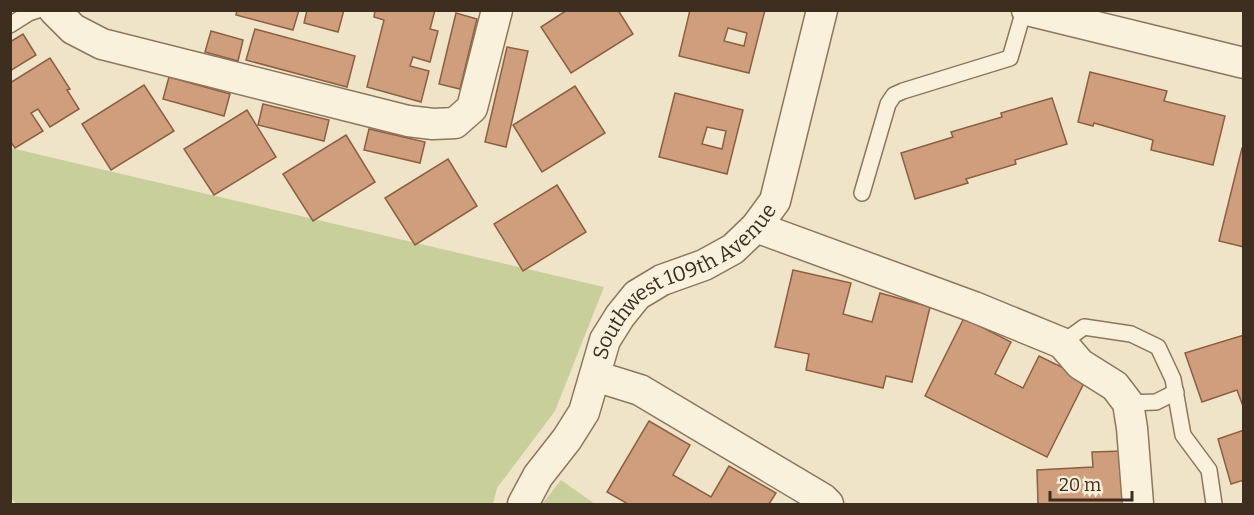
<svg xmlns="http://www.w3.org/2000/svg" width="1254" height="515" viewBox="0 0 1254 515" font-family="Bitter,serif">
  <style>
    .green { fill: #c9cf9b }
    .building { fill: #cf9f7d; stroke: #8d5f41; stroke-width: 1.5; fill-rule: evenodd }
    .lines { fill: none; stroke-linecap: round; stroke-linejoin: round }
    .service-casing { stroke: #8d765c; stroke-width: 18 }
    .minor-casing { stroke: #8d765c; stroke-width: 33 }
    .service { stroke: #faf1dc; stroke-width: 15 }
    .minor { stroke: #faf1dc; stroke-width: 30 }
    .labels { text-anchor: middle; stroke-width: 5; stroke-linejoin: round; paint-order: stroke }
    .street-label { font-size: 21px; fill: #3d2e20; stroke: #f7eed8 }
  </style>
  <rect width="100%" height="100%" fill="#f0e4c8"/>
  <!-- green -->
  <g class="green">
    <path d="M11 148 604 287 555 411 497 488 493 504H16L11 498Z"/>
    <path d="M561 480 595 504H542Z"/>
  </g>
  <!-- building -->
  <g class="building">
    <path d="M237 10H299L293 30 236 15Z"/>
    <path d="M307 10H344L338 32 304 23Z"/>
    <path d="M375 10H435L430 29 438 31 430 62 413 57 410 66 429 71 421 102 367 87 384 20 374 17Z"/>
    <path d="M567 10H618L633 34 571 73 541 27Z"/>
    <path d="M690 10H765L749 73 679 56ZM728 28 747 33 744 46 724 41Z"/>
    <path d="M456 13 477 19 460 89 439 84Z"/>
    <path d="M255 29 355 56 347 87 246 60Z"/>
    <path d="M211 31 243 40 238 61 205 52Z"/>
    <path d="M23 34 36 55 10 71V42Z"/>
    <path d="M507 47 528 51 506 147 485 142Z"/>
    <path d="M50 58 70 89 67 90 79 109 50 127 38 109 31 113 43 131 15 148 10 141V83Z"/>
    <path d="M1090 72 1167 91 1164 101 1225 116 1213 165 1151 150 1153 140 1094 123 1093 126 1078 122Z"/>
    <path d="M169 77 230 94 224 116 163 99Z"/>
    <path d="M144 85 174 131 111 170 82 124Z"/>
    <path d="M575 86 605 133 542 172 513 125Z"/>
    <path d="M675 93 743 110 727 174 659 157ZM707 127 726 131 722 149 702 144Z"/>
    <path d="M1052 98 1067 144 1015 160 1016 164 966 179 968 183 915 199 901 153 953 137 951 132 1002 117 1001 113Z"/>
    <path d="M263 104 329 120 324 141 258 125Z"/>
    <path d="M247 110 276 157 214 195 184 149Z"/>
    <path d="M369 129 425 142 420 163 364 150Z"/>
    <path d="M346 135 375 182 313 221 283 174Z"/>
    <path d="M1242 148H1244V247L1219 241Z"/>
    <path d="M448 159 477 206 415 245 385 198Z"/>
    <path d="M557 185 586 232 523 271 494 224Z"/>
    <path d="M793 270 851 283 843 314 872 322 880 293 930 307 912 382 886 376 883 388 806 370 809 354 775 347Z"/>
    <path d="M964 318 1011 342 995 374 1023 388 1039 356 1086 379 1047 457 925 396Z"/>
    <path d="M1244 335V409L1237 390 1202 402 1185 353Z"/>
    <path d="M649 421 690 445 673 475 711 497 729 466 776 493 769 504H628L607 492Z"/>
    <path d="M1244 430V480L1231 484 1218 439Z"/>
    <path d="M1124 451 1127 504H1038L1037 470 1093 467 1092 452Z"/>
  </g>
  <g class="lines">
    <!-- service casing -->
    <g class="service-casing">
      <g id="service">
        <path d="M10 25 29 13 38 10"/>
        <path d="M862 193 888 104 894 95 903 91 1010 58 1024 10"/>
        <path d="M1062 343 1084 327 1131 334 1158 347 1173 379 1183 435 1209 470 1214 504"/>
        <path d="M1128 403 1156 402 1176 392"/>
      </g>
    </g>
    <!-- minor casing -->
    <g class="minor-casing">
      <g id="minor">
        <path d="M54 10 73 29 102 44 408 121 433 124 455 123 472 108 497 10"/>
        <path d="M1027 10 1244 63"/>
        <path d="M756 227 974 307 1062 343 1080 364 1115 386 1128 403 1132 428 1138 504"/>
        <path d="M595 376 640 390 823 499 828 504"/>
        <path id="s1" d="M523 504 538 476 567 439 584 412 605 340 620 316 637 295 662 280 704 265 733 249 756 227 775 201 822 10"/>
      </g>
    </g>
    <!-- service -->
    <use href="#service" class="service"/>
    <!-- minor -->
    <use href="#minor" class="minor"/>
  </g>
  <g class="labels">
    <!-- street labels -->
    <g class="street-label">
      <text dy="7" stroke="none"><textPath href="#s1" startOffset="286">Southwest 109th Avenue</textPath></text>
    </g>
  </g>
  <!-- border -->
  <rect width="1254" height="515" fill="none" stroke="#3d2e20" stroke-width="24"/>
  <!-- scale -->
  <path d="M1050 491v9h82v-9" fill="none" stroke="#3d2e20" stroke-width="3"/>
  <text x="1059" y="491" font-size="18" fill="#3d2e20" stroke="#f7eed8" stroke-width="4.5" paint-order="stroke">20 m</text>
</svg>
